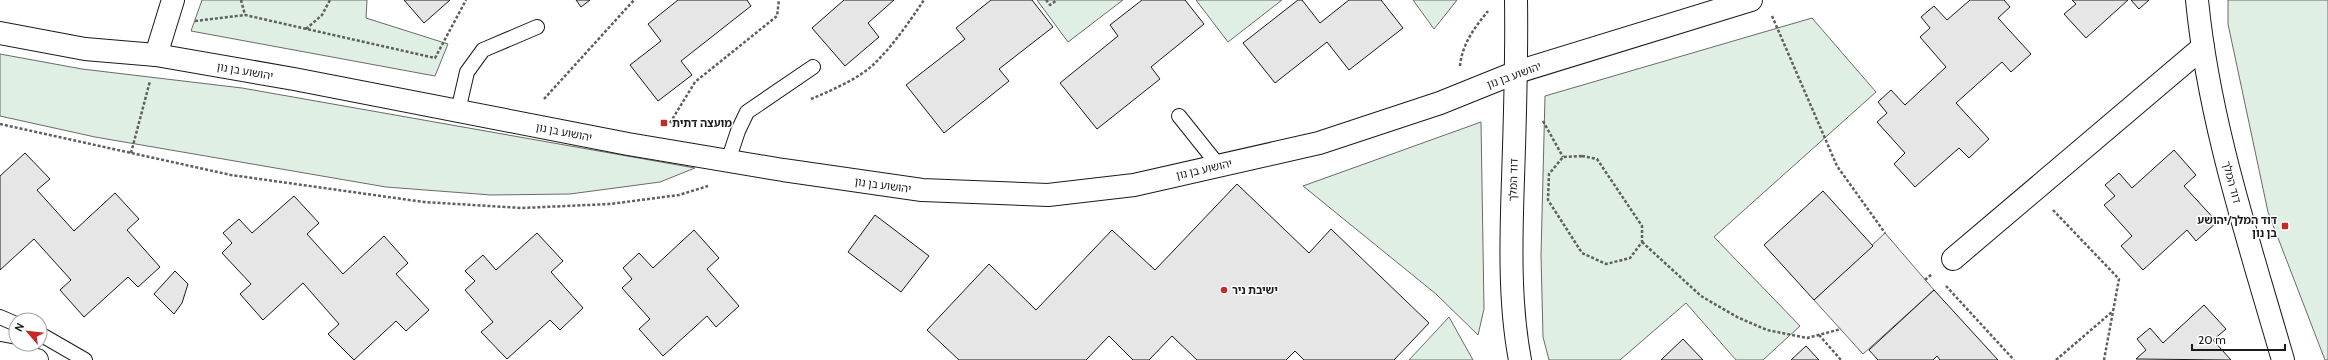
<svg xmlns="http://www.w3.org/2000/svg" width="2328" height="360" viewBox="0 0 2328 360" font-family="Cabin,'Noto Sans Hebrew',sans-serif">
  <style>
    .green { fill: #e0efe3; stroke: #6a6a6a }
    .parking { fill: #ededed; stroke: #6a6a6a }
    .building { fill: #e6e6e6; stroke: #1a1a1a }
    .lines { fill: none; stroke-linecap: round; stroke-linejoin: round }
    .lane-casing { stroke: #1a1a1a; stroke-width: 16 }
    .street-casing { stroke: #1a1a1a; stroke-width: 24 }
    .path { stroke: #5f5f5f; stroke-width: 2.5; stroke-dasharray: 3 2; stroke-linecap: butt }
    .lane { stroke: #fff; stroke-width: 14 }
    .street { stroke: #fff; stroke-width: 22 }
    .poi-dot { fill: #c62828; stroke: #fff; stroke-width: 1.5 }
    .labels { text-anchor: middle; stroke-width: 3; stroke-linejoin: round; paint-order: stroke }
    .street-label { font-size: 11px; fill: #1a1a1a; stroke: #fff }
    .poi-label { font-size: 11px; font-weight: bold; fill: #1a1a1a; stroke: #fff; text-anchor: start }
  </style>
  <rect width="100%" height="100%" fill="#fff"/>
  <!-- green -->
  <g class="green">
    <path d="M202 0H367L366 18 448 44 435 76 191 31Z"/>
    <path d="M1037 0H1123L1068 42Z"/>
    <path d="M1196 0H1282L1228 42Z"/>
    <path d="M1413 0H1457L1434 29Z"/>
    <path d="M2228 0H2328V360H2325L2268 212 2228 24Z"/>
    <path d="M1812 18 1876 92 1714 237 1800 326 1763 360H1736L1686 303 1620 360H1549L1543 337 1541 255 1545 96Z"/>
    <path d="M0 54 82 69 242 88 695 168 660 182 570 194 491 195 386 187 95 137 0 116Z"/>
    <path d="M1481 122 1484 309 1478 335 1436 294 1303 186Z"/>
    <path d="M1449 317 1473 360H1409Z"/>
  </g>
  <!-- parking -->
  <path class="parking" d="M1885 233 1934 290 1863 354 1814 300Z"/>
  <!-- building -->
  <g class="building">
    <path d="M404 0H450L424 23Z"/>
    <path d="M576 0H590L581 7Z"/>
    <path d="M678 0H747L751 6 681 61 692 75 658 101 630 65 661 41 648 24Z"/>
    <path d="M844 0H894L868 23 879 37 845 66 812 28Z"/>
    <path d="M991 0H1032L1053 27 999 69 1009 81 944 133 906 85 965 39 956 28Z"/>
    <path d="M1142 0H1185L1204 24 1151 67 1160 79 1097 129 1060 83 1118 36 1110 25Z"/>
    <path d="M1298 0H1302L1320 23 1349 0H1381L1403 28 1349 70 1327 42 1275 83 1243 43Z"/>
    <path d="M1970 0H2004L2010 7 1998 18 2031 54 2011 72 2002 62 1956 103 1989 139 1969 158 1959 148 1915 187 1894 164 1905 153 1877 122 1887 113 1878 102 1891 90 1905 105 1946 67 1920 37 1930 28 1921 17 1934 6 1947 20Z"/>
    <path d="M2072 0H2128L2086 38 2064 14 2076 4Z"/>
    <path d="M2131 0H2149L2139 9Z"/>
    <path d="M2174 150 2196 175 2184 186 2217 222 2196 241 2187 230 2143 270 2121 246 2132 236 2104 205 2115 196 2105 185 2119 173 2132 188Z"/>
    <path d="M25 153 50 179 37 190 74 231 115 193 139 219 127 230 160 267 138 287 128 277 84 317 60 290 71 280 34 239 0 270V176Z"/>
    <path d="M1237 184 1309 253 1331 229 1429 323 1394 360H1304L1295 351 1286 360H1197L1172 336 1149 360H1133L1109 336 1086 360H959L927 330 989 264 1036 310 1112 230 1155 270Z"/>
    <path d="M1823 191 1873 246 1814 300 1764 245Z"/>
    <path d="M294 196 319 223 307 234 343 274 384 236 408 263 396 274 429 310 406 331 396 321 354 360 328 334 339 324 303 283 263 320 240 294 251 284 222 253 232 243 223 233 239 219 252 233Z"/>
    <path d="M875 215 929 256 901 292 848 252Z"/>
    <path d="M694 230 719 258 707 269 739 306 716 327 707 316 663 356 639 329 650 319 622 288 632 279 623 268 639 253 653 268Z"/>
    <path d="M537 233 563 261 551 272 583 308 560 330 550 320 507 359 481 332 493 322 465 290 475 281 465 271 483 255 496 270Z"/>
    <path d="M175 271 188 284 182 303 174 314 154 294Z"/>
    <path d="M1934 290 1998 360H1940L1937 356 1933 360H1878L1869 350Z"/>
    <path d="M2204 305 2226 329 2213 340 2231 360 2136 359 2146 350 2137 339 2150 328 2163 343Z"/>
    <path d="M1683 339 1703 360H1661Z"/>
    <path d="M1806 346 1819 360H1791Z"/>
  </g>
  <g class="lines">
    <!-- lane casing -->
    <g class="lane-casing">
      <g id="lane">
        <path d="M458 111 467 72 483 50 537 27"/>
        <path d="M1179 116 1219 166"/>
        <path d="M728 161 738 131 747 112 813 67"/>
        <path d="M0 317 16 324"/>
        <path d="M40 334 85 360"/>
      </g>
    </g>
    <!-- street casing -->
    <g class="street-casing">
      <g id="street">
        <path d="M1516 0C1517 60 1515 119 1513 179 1511 237 1509 303 1520 360"/>
        <path d="M2197 0C2209 123 2249 242 2283 360"/>
        <path d="M0 33 85 49 156 55 294 79 628 144 783 170 922 190 1048 195 1134 185 1319 143 1440 103 1517 72 1751 0"/>
        <path d="M156 55 173 0"/>
        <path d="M1953 259 2203 47"/>
        <path d="M0 353 37 360"/>
      </g>
    </g>
    <!-- path -->
    <g class="path">
      <path d="M241 0 245 15"/>
      <path d="M1046 0 1050 5 1057 0"/>
      <path d="M1772 16 1837 166 1885 233"/>
      <path d="M195 21 245 15 435 58 466 0"/>
      <path d="M306 29 322 15 330 0"/>
      <path d="M1460 66C1462 44 1475 27 1488 11"/>
      <path d="M544 99 634 0"/>
      <path d="M811 99C832 90 856 80 873 65 893 46 909 22 924 0"/>
      <path d="M1543 121 1563 157"/>
      <path d="M670 123 695 82 777 16 779 0"/>
      <path d="M0 124 231 175 424 202 522 208 610 204 679 195 708 186"/>
      <path d="M131 153 150 81"/>
      <path d="M1582 156 1597 159 1642 226V242L1630 258 1606 264 1582 253 1548 200 1549 174 1563 157Z"/>
      <path d="M2053 210 2119 279 2104 360"/>
      <path d="M1642 242 1701 296 1737 317 1767 330 1807 338 1841 329"/>
      <path d="M1925 280 1932 274"/>
      <path d="M1946 286 2014 360"/>
      <path d="M1819 335 1841 360"/>
      <path d="M2056 360 2113 311"/>
    </g>
    <!-- lane -->
    <use href="#lane" class="lane"/>
    <!-- street -->
    <use href="#street" class="street"/>
  </g>
  <!-- markers -->
  <g class="poi-dot">
    <rect x="660" y="119" width="8" height="8" rx="2"/>
    <rect x="2281" y="222" width="8" height="8" rx="2"/>
    <circle cx="1224" cy="290" r="4"/>
  </g>
  <g class="labels">
    <!-- street labels -->
    <g class="street-label">
      <text transform="translate(245 71) rotate(10)" y="4">יהושוע בן נון</text>
      <text transform="translate(1514 75) rotate(-20)" y="4">יהושוע בן נון</text>
      <text transform="translate(564 132) rotate(11)" y="4">יהושוע בן נון</text>
      <text transform="translate(1204 169) rotate(-13)" y="4">יהושוע בן נון</text>
      <text transform="translate(1513 180) rotate(-88)" y="4">דוד המלך</text>
      <text transform="translate(2232 182) rotate(75)" y="4">דוד המלך</text>
      <text transform="translate(883 185) rotate(8)" y="4">יהושוע בן נון</text>
    </g>
    <!-- poi labels -->
    <g class="poi-label">
      <text x="672" y="127">מועצה דתית</text>
      <text x="2277" y="224" text-anchor="end">דוד המלך/יהושע<tspan x="2277" dy="13">בן נון</tspan></text>
      <text x="1232" y="294">ישיבת ניר</text>
    </g>
  </g>
  <!-- north arrow -->
  <g transform="translate(28 332) rotate(298)"><circle r="19" fill="#ffffff" stroke="#a3a3a3"/>
  <path d="M0-3L7 15L0 10L-7 15Z" fill="#c62828"/>
  <text y="-6" font-size="11" font-weight="bold" text-anchor="middle" fill="#1a1a1a">N</text>
  </g>
  <!-- scale -->
  <path d="M2192 344v6h93v-6" fill="none" stroke="#1a1a1a" stroke-width="2"/>
  <text x="2198" y="344" font-size="12" fill="#1a1a1a" stroke="#ffffff" stroke-width="3" paint-order="stroke">20 m</text>
</svg>
